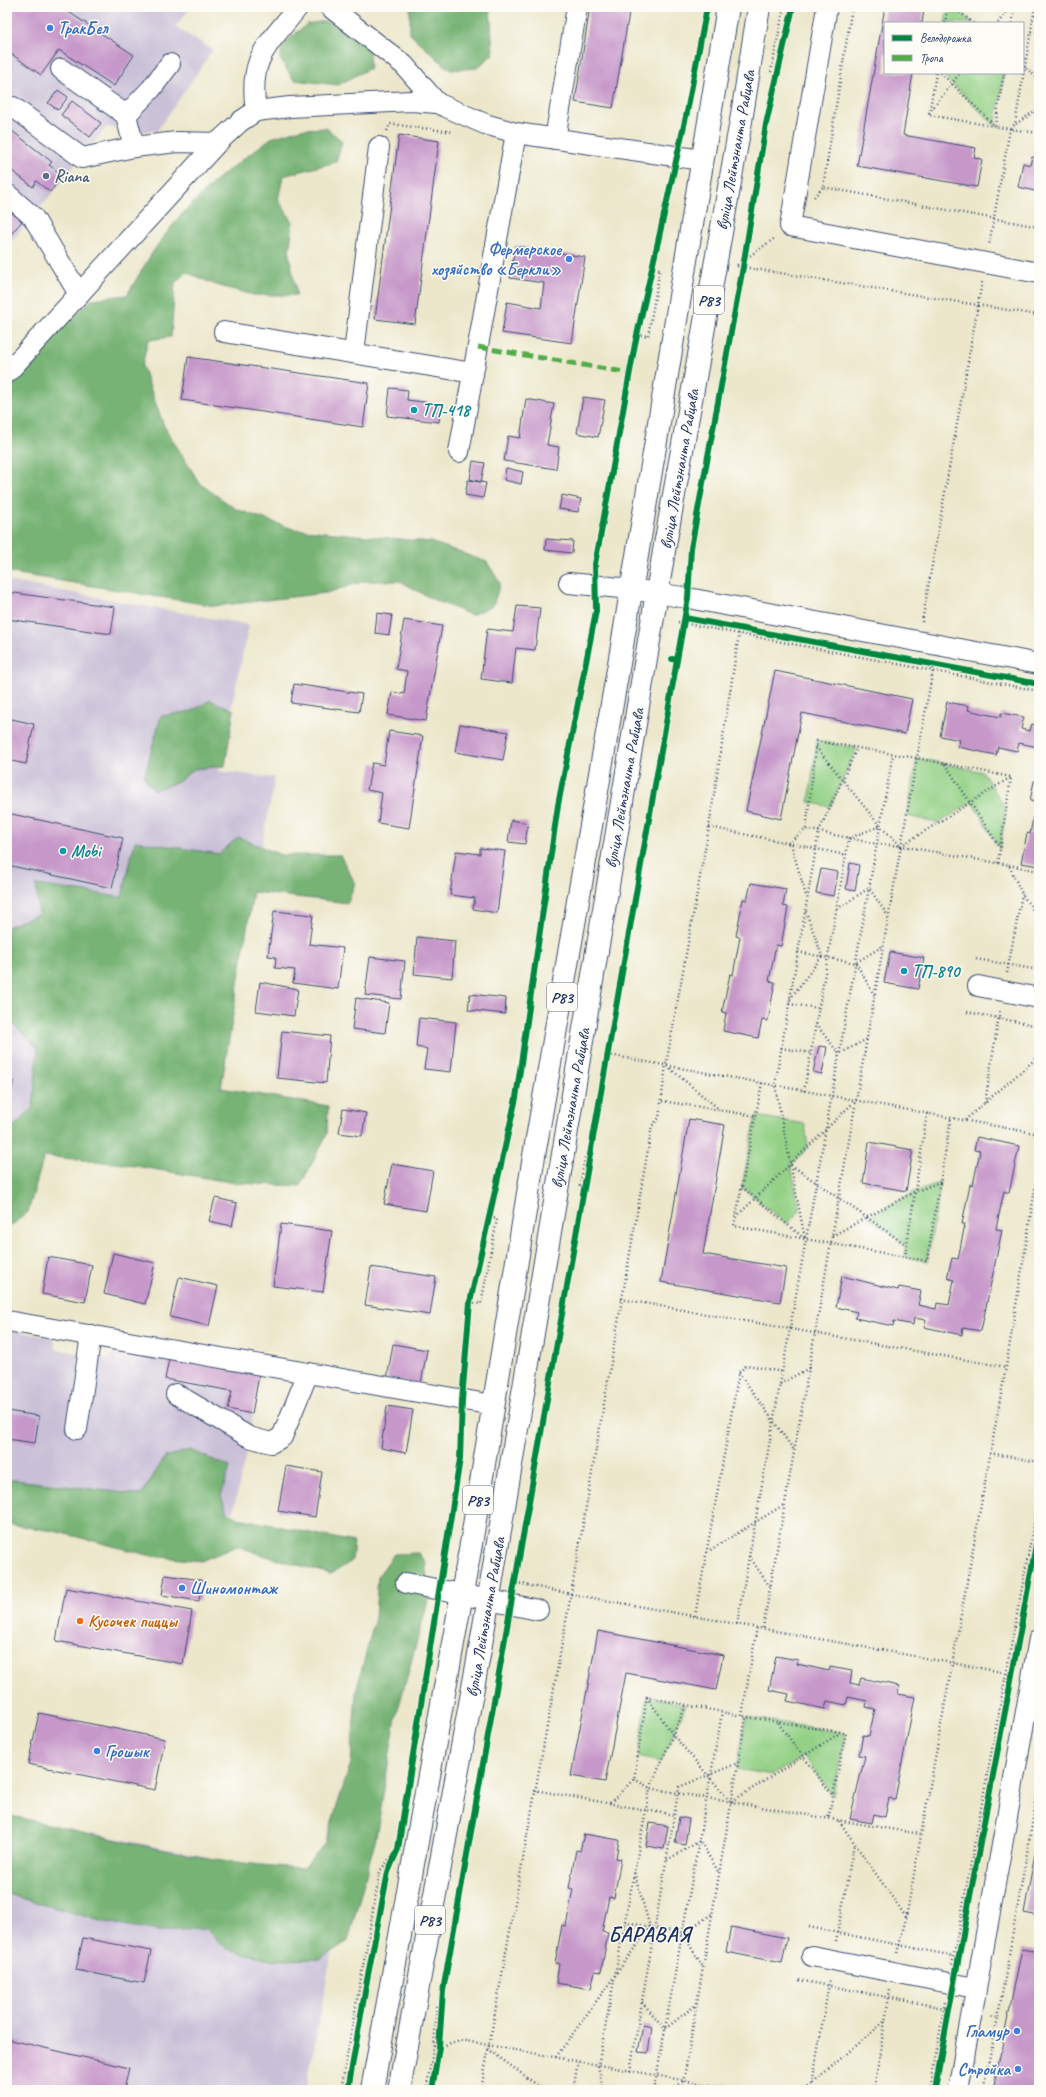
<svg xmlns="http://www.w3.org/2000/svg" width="1046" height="2097" viewBox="0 0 1046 2097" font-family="Caveat,sans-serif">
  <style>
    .industrial { fill: #c9bfd7 }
    .green { fill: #94d187; stroke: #588072 }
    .forest { fill: #77b374; stroke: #497169 }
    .building { fill: #c697c9 }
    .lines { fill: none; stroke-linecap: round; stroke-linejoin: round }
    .minor-casing { stroke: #3a4b6e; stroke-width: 22 }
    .highway-casing { stroke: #3a4b6e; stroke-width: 24 }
    .path { stroke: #3a4b6e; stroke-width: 2.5; stroke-dasharray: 1 3; stroke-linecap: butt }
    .minor { stroke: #fff; stroke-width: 20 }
    .highway { stroke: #fff; stroke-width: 22 }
    .quiet { stroke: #52ab49; stroke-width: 5; stroke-dasharray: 10 5; stroke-linecap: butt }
    .cycleway-casing { stroke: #fdfcf7; stroke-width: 8 }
    .cycleway { stroke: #00873e; stroke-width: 6 }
    .shop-dot { fill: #3f7fe0; stroke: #fdfcf7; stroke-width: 1.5 }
    .service-dot { fill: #5c6f8a; stroke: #fdfcf7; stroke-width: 1.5 }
    .culture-dot { fill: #0f9aa8; stroke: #fdfcf7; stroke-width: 1.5 }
    .food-dot { fill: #e8710a; stroke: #fdfcf7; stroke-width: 1.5 }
    .labels { text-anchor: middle; stroke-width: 3; stroke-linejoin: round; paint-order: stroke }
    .shield { fill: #fdfcf7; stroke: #5f6c8c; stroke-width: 1 }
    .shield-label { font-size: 16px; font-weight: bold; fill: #1b2f5e }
    .shop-label { font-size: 17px; font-weight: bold; fill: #366cbe; stroke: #fdfcf7; text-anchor: start }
    .street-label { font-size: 17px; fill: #1b2f5e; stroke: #fdfcf7 }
    .service-label { font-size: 17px; font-weight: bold; fill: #4e5e75; stroke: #fdfcf7; text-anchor: start }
    .culture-label { font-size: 17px; font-weight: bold; fill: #0d838f; stroke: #fdfcf7; text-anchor: start }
    .food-label { font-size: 17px; font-weight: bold; fill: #c56008; stroke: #fdfcf7; text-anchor: start }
    .district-label { font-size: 21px; font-weight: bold; letter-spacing: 1px; fill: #1b2f5e; stroke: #fdfcf7 }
  </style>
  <rect width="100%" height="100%" fill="#fdfcf7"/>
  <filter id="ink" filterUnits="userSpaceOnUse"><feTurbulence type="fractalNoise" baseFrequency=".025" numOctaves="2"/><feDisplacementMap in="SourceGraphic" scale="8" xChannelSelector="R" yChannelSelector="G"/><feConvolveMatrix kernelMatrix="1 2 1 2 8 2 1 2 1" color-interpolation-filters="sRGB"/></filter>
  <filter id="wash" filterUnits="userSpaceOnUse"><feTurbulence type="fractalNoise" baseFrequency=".012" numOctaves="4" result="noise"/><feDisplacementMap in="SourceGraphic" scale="16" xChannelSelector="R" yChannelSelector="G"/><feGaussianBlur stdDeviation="0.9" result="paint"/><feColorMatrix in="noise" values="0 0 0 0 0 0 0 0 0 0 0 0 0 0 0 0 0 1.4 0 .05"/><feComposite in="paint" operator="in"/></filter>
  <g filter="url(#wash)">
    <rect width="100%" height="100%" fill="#ece7cb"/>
    <!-- industrial -->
    <g class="industrial">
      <path d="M7 7H191L175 27 213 50 157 131H131L107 127 7 247Z"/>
      <path d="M7 581 249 625 218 771 275 778 201 1157 7 1133Z"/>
      <path d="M7 1330 53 1338 56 1349 108 1359 116 1350 259 1375 248 1444 233 1512 7 1482Z"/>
      <path d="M7 1816 344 1885 306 2090H7Z"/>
    </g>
    <!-- green -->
    <g class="green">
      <path d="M948 7H954L973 23H945Z"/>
      <path d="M941 73H1004L995 126Z"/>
      <path d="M817 741 857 748 830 807 809 802Z"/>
      <path d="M917 758 983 772 1006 809 1000 849 972 802 939 823 907 816Z"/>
      <path d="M756 1116 805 1124 808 1148 791 1165 800 1211 787 1224 742 1187Z"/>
      <path d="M941 1182 927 1261 905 1257V1244L868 1217 914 1192Z"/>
      <path d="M647 1697 686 1705 661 1762 638 1757Z"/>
      <path d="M746 1717 846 1733 833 1796 803 1756 773 1775 737 1769Z"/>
    </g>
    <!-- forest -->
    <g class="forest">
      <path d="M410 7H490L493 54 477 68 450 70 410 34Z"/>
      <path d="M326 21 369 47 370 68 338 85 294 80 280 59 282 45 307 24Z"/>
      <path d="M326 128 342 141 336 162 283 176 278 200 293 222 289 254 297 295H254L216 285 186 272 175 283 171 337 148 340 142 366 164 426 200 484 236 509 293 529 431 542 487 562 500 583 493 606 471 615 432 599 400 581H365L326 593 215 606 7 572V380L92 299 127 295 154 250 179 217 217 179 271 138 301 129Z"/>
      <path d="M210 700 234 710 225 766 194 769 178 782 154 790 144 777 161 716 192 711Z"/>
      <path d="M238 837 281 855H340L355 883 348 903 253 892 221 1088 328 1106 327 1134 300 1186 236 1183 123 1164 44 1156 28 1212 7 1229V1133L33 1107 38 1048 7 1018V927L39 914 36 885 122 897 135 841 219 854Z"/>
      <path d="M190 1450 230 1467 221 1496 227 1511 238 1518 354 1542 352 1561 331 1574 269 1557 237 1546 201 1561 152 1556 54 1531 7 1524V1479L141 1495 165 1457Z"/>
      <path d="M418 1553 425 1562 429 1597 396 1717 376 1837 348 1941 320 1959 274 1960 227 1949 206 1929 160 1931 105 1922 7 1894V1815C105 1836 203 1864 304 1868L325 1843 351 1763 356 1692 375 1618 378 1576 394 1554Z"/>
    </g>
    <g id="blocks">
      <!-- building -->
      <g class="building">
        <path d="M7 7H61L134 55 114 86 59 50 41 75 7 51Z"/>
        <path d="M590 7H630L613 108 575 102Z"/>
        <path d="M885 7H907L924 10 922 23H885V73H913L903 135 976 148 974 158 982 159 977 187 857 166Z"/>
        <path d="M58 90 68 97 58 110 48 103Z"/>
        <path d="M72 101 101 123 90 137 61 115Z"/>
        <path d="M7 127 52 162 49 165 63 176 50 192 36 181 33 187 7 167Z"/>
        <path d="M399 135 439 141 415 324 375 319Z"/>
        <path d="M1032 157 1039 158V192L1018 187 1023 163 1030 165Z"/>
        <path d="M7 209 22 221 7 239Z"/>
        <path d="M515 246 585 257 572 343 502 333 507 302 541 308 544 283 510 278Z"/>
        <path d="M188 357 369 383 363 427 182 400Z"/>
        <path d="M390 388 408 390 407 400 441 404 439 422 387 416Z"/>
        <path d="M583 397 605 400 598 437 577 433Z"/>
        <path d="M526 399 554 404 547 445 559 447 556 469 504 461 508 436 520 438Z"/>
        <path d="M473 461 485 463 481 482 470 479Z"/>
        <path d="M506 468 523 472 521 484 504 480Z"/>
        <path d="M468 480 486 483 483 498 465 495Z"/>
        <path d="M562 495 581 499 578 512 559 509Z"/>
        <path d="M546 539 573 541 572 553 545 550Z"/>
        <path d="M7 592 115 607 111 634 7 619Z"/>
        <path d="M517 606 540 608 535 650 516 648 512 683 481 679 487 629 513 632Z"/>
        <path d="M377 613 392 615 389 635 375 633Z"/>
        <path d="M404 620 442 626 426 721 388 715 392 692 404 694 407 671 396 669Z"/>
        <path d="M775 671 912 699 905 734 802 713 781 819 746 811Z"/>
        <path d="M294 684 362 694 359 712 291 703Z"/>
        <path d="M947 702 969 706 968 710 985 714 1001 717V713L1024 717 1021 729 1030 731 1032 724 1039 726V753H1037L1038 747 1019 743 1017 751 998 747 996 755 958 747 960 740 940 736Z"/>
        <path d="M7 718 34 724 26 764 7 760Z"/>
        <path d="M460 724 508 732 503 760 455 752Z"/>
        <path d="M389 731 423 736 409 828 378 823 382 793 367 790 372 763 384 765Z"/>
        <path d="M1034 781H1039V866L1021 863 1027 833 1030 834 1036 802 1030 801Z"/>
        <path d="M7 813 123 838 112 888 7 865Z"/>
        <path d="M511 820 528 823 525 844 508 842Z"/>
        <path d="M480 848 505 851 497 913 473 909 475 898 450 895 456 851 480 854Z"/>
        <path d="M850 863 859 865 855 891 846 889Z"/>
        <path d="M821 869 838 872 834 896 816 893Z"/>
        <path d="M751 883 786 889 783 906 788 907 781 946 776 945 769 981 775 982 768 1021 762 1020 758 1038 723 1031 726 1013 722 1012 730 974 733 975 740 937 736 936 743 899 747 900Z"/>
        <path d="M274 911 313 915 309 944 343 948 338 989 293 983 295 970 275 968 276 957 268 956Z"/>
        <path d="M417 937 455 941 452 978 414 974Z"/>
        <path d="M890 952 924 958 918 989 884 983Z"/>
        <path d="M370 957 405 961 401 999 365 995Z"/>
        <path d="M260 982 298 989 294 1016 256 1011Z"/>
        <path d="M470 994 506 998 505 1014 468 1010Z"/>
        <path d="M356 998 389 1003 385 1033 352 1029Z"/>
        <path d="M419 1018 456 1022 451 1072 424 1069 427 1049 416 1047Z"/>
        <path d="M282 1031 330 1036 326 1083 277 1078Z"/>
        <path d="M819 1046 827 1047 822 1074 813 1072Z"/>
        <path d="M7 1080 13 1081 8 1114H7Z"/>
        <path d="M343 1109 366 1113 362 1136 339 1133Z"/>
        <path d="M689 1119 725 1125 703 1254 786 1268 780 1302 661 1282Z"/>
        <path d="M977 1137 1019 1146 1009 1193 1004 1191 996 1229 1002 1230 981 1331 963 1328 962 1335 924 1327 926 1320 914 1318 913 1325 894 1321 893 1326 855 1318 857 1312 836 1307 842 1276 898 1290 899 1287 921 1291 918 1305 936 1309 937 1303 949 1305 954 1280 947 1278 952 1258 958 1259 965 1224H962L970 1184 973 1185 980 1151 974 1150Z"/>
        <path d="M869 1142 913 1150 906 1191 863 1183Z"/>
        <path d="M392 1164 433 1171 426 1211 384 1204Z"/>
        <path d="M215 1198 237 1203 232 1226 209 1221Z"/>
        <path d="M281 1224 332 1231 323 1292 273 1286Z"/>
        <path d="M113 1253 155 1263 145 1304 104 1294Z"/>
        <path d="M48 1257 92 1265 85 1302 42 1294Z"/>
        <path d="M371 1267 436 1277 430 1315 365 1305Z"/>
        <path d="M179 1277 218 1286 209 1326 170 1317Z"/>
        <path d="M393 1344 427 1350 421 1384 387 1379Z"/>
        <path d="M169 1359 259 1375 252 1414 228 1409 232 1391 165 1379Z"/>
        <path d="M387 1406 413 1410 406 1453 381 1448Z"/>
        <path d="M7 1411 39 1416 35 1443 7 1439Z"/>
        <path d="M286 1466 322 1472 315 1517 278 1511Z"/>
        <path d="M165 1575 202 1580 199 1601 162 1595Z"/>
        <path d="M66 1588 192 1611 183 1664 56 1641Z"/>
        <path d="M598 1631 723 1655 716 1690 626 1673 605 1782 571 1776Z"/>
        <path d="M776 1656 798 1660 797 1664 829 1671 830 1667 852 1671 850 1683 859 1685 861 1678 899 1686 898 1694 915 1697 895 1799 889 1798 885 1817 874 1814 872 1823 850 1819 865 1756 859 1755 863 1735 869 1736 875 1709 866 1707 867 1701 848 1697 846 1705 827 1701 825 1709 787 1701 789 1694 769 1690Z"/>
        <path d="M39 1713 165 1739 155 1790 28 1764Z"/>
        <path d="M679 1817 689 1819 685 1845 675 1843Z"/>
        <path d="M650 1823 668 1826 664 1849 646 1846Z"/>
        <path d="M584 1834 619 1840 616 1858 621 1859 614 1898 609 1897 602 1932 608 1933 601 1972 595 1971 591 1989 556 1983 559 1964 555 1963 562 1925 566 1926 573 1889 569 1888 576 1850 580 1851Z"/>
        <path d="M1038 1837H1039V1916L1024 1913Z"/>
        <path d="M731 1927 787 1938 782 1963 726 1952Z"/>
        <path d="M83 1938 151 1951 144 1983 76 1970Z"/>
        <path d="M1022 1949 1039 1952V2090H993Z"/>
        <path d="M643 2025 652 2027 648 2053 638 2052Z"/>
        <path d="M7 2039 129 2068 124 2090H33L7 2084Z"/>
      </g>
    </g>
  </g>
  <g filter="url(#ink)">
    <use href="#blocks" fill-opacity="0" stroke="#3a4b6e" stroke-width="1"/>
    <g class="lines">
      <!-- minor casing -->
      <g class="minor-casing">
        <g id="minor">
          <path d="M330 7 404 65 437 103"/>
          <path d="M827 7 790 226 1039 273"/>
          <path d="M61 69 126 115 134 147"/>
          <path d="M13 107 82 158 134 147 177 142 217 143"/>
          <path d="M256 111C248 57 267 47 298 7"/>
          <path d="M126 115 151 89 170 64"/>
          <path d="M555 139 577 7"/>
          <path d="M7 194 33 217 79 294"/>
          <path d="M224 332 473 373"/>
          <path d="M354 353 379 147"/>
          <path d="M7 373 217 143 241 121 256 111 290 107 411 101 437 103 485 124 516 133 702 160"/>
          <path d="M459 452 516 133"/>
          <path d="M569 583 631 589 688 598 1039 664"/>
          <path d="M978 986 1039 998"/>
          <path d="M7 1321 493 1405"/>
          <path d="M176 1394 249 1437 271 1443 282 1437 308 1373"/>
          <path d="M77 1429 91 1335"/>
          <path d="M406 1583 538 1610"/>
          <path d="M812 1956 975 1988"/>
          <path d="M958 2090 1039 1639"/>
        </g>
      </g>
      <!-- highway casing -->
      <g class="highway-casing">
        <g id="highway">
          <path d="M372 2090 471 1544 535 1150 621 652 728 7"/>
          <path d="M399 2090 481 1644 665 545 741 121 759 7"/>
        </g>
      </g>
      <!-- path -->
      <g class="path">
        <path d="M852 7 823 187 1039 227"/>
        <path d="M954 7 973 23"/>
        <path d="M1035 7 1015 124 1010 129 1039 133"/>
        <path d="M945 23 948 7"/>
        <path d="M998 23 1009 7"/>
        <path d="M1012 23 1015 7"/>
        <path d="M1031 32 1039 33"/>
        <path d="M1023 66 1039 79"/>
        <path d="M771 72 784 7"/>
        <path d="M936 73 929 115 1010 129 989 245"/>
        <path d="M941 73 995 126 1004 73"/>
        <path d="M929 113 960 73"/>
        <path d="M1016 124 1039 108"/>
        <path d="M387 131 390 124 453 132"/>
        <path d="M814 197 823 187"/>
        <path d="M737 265 775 238"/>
        <path d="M737 266 1039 315"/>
        <path d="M637 334 648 336 660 269 652 268"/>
        <path d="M678 622 1039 691"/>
        <path d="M922 622 982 282"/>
        <path d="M934 664 901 846 1009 865 1022 894 1039 919"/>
        <path d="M816 747 880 826 901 846"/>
        <path d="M945 764 1000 848"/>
        <path d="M709 827 788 843 806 829 877 844 901 846 1011 777"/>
        <path d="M806 829 817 741 917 758 1011 777 998 863"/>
        <path d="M788 843 846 855"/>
        <path d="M791 844 806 896"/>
        <path d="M1009 865 1039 871"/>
        <path d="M837 909 869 888 888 916"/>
        <path d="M798 952 855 963 883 946"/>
        <path d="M976 959 1039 970"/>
        <path d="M856 963 874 995"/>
        <path d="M1007 973 1022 894"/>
        <path d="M790 999 822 956 805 909"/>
        <path d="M789 1004 819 1008"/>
        <path d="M967 1012 1039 1026"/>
        <path d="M816 1024 839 1054 867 1039"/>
        <path d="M781 1048 811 1053"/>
        <path d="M604 1054 1039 1134"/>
        <path d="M667 1066 720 1110"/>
        <path d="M762 1083 734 1226 927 1261 951 1118"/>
        <path d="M804 1091 849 838 880 826"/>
        <path d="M662 1101 756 1116"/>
        <path d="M985 1103 1000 1009"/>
        <path d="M965 1120 1039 1056"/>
        <path d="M791 1165 905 1244"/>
        <path d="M580 1186 585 1157 591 1158"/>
        <path d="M742 1187 805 1239 775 1085 819 831 857 748"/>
        <path d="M736 1217 856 1100"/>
        <path d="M832 1236 914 1192 940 1182"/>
        <path d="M905 1257 927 1113"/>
        <path d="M621 1299 1006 1367"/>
        <path d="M470 1302 481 1304 497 1219 490 1217"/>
        <path d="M739 1373 794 1450"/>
        <path d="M780 1384 809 1368"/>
        <path d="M990 1453 1039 1462"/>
        <path d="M707 1552 785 1504"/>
        <path d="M749 1556 770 1587"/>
        <path d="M512 1582 571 1594 652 1126 659 1118 666 1065 709 827 739 634"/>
        <path d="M695 1616 739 1372 747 1365 782 1372"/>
        <path d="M737 1624 893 754"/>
        <path d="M763 1628 901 846"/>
        <path d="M647 1697 673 1735 731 1802 840 1733"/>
        <path d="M742 1716 757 1627"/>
        <path d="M778 1723 833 1796"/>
        <path d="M634 1779 650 1788 677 1793 920 1834"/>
        <path d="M534 1790 674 1815"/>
        <path d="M610 1803 634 1779 647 1697 742 1716 846 1733 828 1819"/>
        <path d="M839 1821 906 1917"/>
        <path d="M667 1860 700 1841 719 1873"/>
        <path d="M625 1922 683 1933 712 1914"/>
        <path d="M809 1927 954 1956"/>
        <path d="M683 1934 703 1967"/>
        <path d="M836 1941 854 1844"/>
        <path d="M897 1953 906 1918 1006 1367 1039 1164"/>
        <path d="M952 1965 1039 1496"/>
        <path d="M799 1980 949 2009"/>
        <path d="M642 2002 665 2029 697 2004"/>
        <path d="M998 2017 1039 1785"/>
        <path d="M434 2046 439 2047 460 2040 737 2090"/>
        <path d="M488 2049 544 2090"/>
        <path d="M556 2057 650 1927 634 1872"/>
        <path d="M630 2071 679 1787 738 1763"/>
        <path d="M812 2084 830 1978"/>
        <path d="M481 2086 501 2090"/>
        <path d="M341 2090 380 1871 394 1853"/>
        <path d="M426 2090 434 2046 437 2003"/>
        <path d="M481 2090 571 1594 1013 1674"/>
        <path d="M573 2090 578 2062"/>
        <path d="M604 2090 598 2066 650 1788 686 1705"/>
        <path d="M654 2090 722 1713"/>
        <path d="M673 2090 683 2081"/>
        <path d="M682 2090 746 1717"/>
        <path d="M804 2090 884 2022"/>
        <path d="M874 2090 890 1990"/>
        <path d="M930 2090 945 2002"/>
        <path d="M983 2090 998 2017 989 2016"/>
      </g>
      <!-- minor -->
      <use href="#minor" class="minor"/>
      <!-- highway -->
      <use href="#highway" class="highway"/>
      <!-- quiet -->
      <path class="quiet" d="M478 347 630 373"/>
      <!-- cycleway casing -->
      <g class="cycleway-casing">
        <g id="cycleway">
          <path d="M685 618 1039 684"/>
          <path d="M677 660 688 598 691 548 743 267 766 124 793 7"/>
          <path d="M348 2090 367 1980 388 1872 398 1849 460 1459 462 1400 470 1302 516 1098 558 805 596 611 595 564 601 533 635 344 687 112 707 7"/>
          <path d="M432 2090 439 2047 443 1991 677 660 672 659"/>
          <path d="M935 2090C967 1902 1006 1715 1039 1527"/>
        </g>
      </g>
      <!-- cycleway -->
      <use href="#cycleway" class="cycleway"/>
    </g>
  </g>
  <!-- markers -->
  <g class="shop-dot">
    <circle cx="50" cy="28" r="4"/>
    <circle cx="569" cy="259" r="4"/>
    <circle cx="182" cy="1588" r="4"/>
    <circle cx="97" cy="1751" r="4"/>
    <circle cx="1017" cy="2031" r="4"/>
    <circle cx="1018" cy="2069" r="4"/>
  </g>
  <circle class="service-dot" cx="46" cy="176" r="4"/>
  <g class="culture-dot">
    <circle cx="414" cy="410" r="4"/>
    <circle cx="63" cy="851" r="4"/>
    <circle cx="904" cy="971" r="4"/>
  </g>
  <circle class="food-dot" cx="80" cy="1621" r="4"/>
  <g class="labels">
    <!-- shield labels -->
    <g class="shield">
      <rect x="694" y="286" width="30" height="28" rx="3"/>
      <rect x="547" y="983" width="30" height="28" rx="3"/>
      <rect x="463" y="1486" width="30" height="28" rx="3"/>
      <rect x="415" y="1906" width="30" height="28" rx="3"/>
    </g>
    <g class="shield-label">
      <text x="709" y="306">Р83</text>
      <text x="562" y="1003">Р83</text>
      <text x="478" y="1506">Р83</text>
      <text x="430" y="1926">Р83</text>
    </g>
    <!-- shop labels -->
    <g class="shop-label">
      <text x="58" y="34">ТракБел</text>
      <text x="561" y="255" text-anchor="end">Фермерское<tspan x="561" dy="20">хозяйство «Беркли»</tspan></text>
      <text x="190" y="1594">Шиномонтаж</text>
      <text x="105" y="1757">Грошык</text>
      <text x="1009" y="2037" text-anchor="end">Гламур</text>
      <text x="1010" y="2075" text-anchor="end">Стройка</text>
    </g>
    <!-- street labels -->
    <g class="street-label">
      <text transform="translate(735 150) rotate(-80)" y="6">вуліца Лейтэнанта Рабцава</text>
      <text transform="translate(679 469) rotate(-80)" y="6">вуліца Лейтэнанта Рабцава</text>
      <text transform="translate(624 788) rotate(-80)" y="6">вуліца Лейтэнанта Рабцава</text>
      <text transform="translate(570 1108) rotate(-80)" y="6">вуліца Лейтэнанта Рабцава</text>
      <text transform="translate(485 1617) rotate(-80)" y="6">вуліца Лейтэнанта Рабцава</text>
    </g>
    <!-- service labels -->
    <g class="service-label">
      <text x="54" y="182">Riana</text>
    </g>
    <!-- culture labels -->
    <g class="culture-label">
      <text x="422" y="416">ТП-418</text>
      <text x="71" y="857">Mobi</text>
      <text x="912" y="977">ТП-890</text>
    </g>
    <!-- food labels -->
    <g class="food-label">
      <text x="88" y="1627">Кусочек пиццы</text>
    </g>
    <!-- district labels -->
    <g class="district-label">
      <text x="650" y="1941">БАРАВАЯ</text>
    </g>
  </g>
  <!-- margin -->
  <rect width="1046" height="2097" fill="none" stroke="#fdfcf7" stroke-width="24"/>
  <!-- legend -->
  <rect x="884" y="22" width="140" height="52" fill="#fdfcf7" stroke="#a3aaba"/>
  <rect x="892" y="35" width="20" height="6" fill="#00873e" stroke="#a3aaba"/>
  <text x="920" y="42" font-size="12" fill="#1b2f5e">Велодорожка</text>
  <rect x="892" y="55" width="20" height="6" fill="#52ab49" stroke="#a3aaba"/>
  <text x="920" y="62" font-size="12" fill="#1b2f5e">Тропа</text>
</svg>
